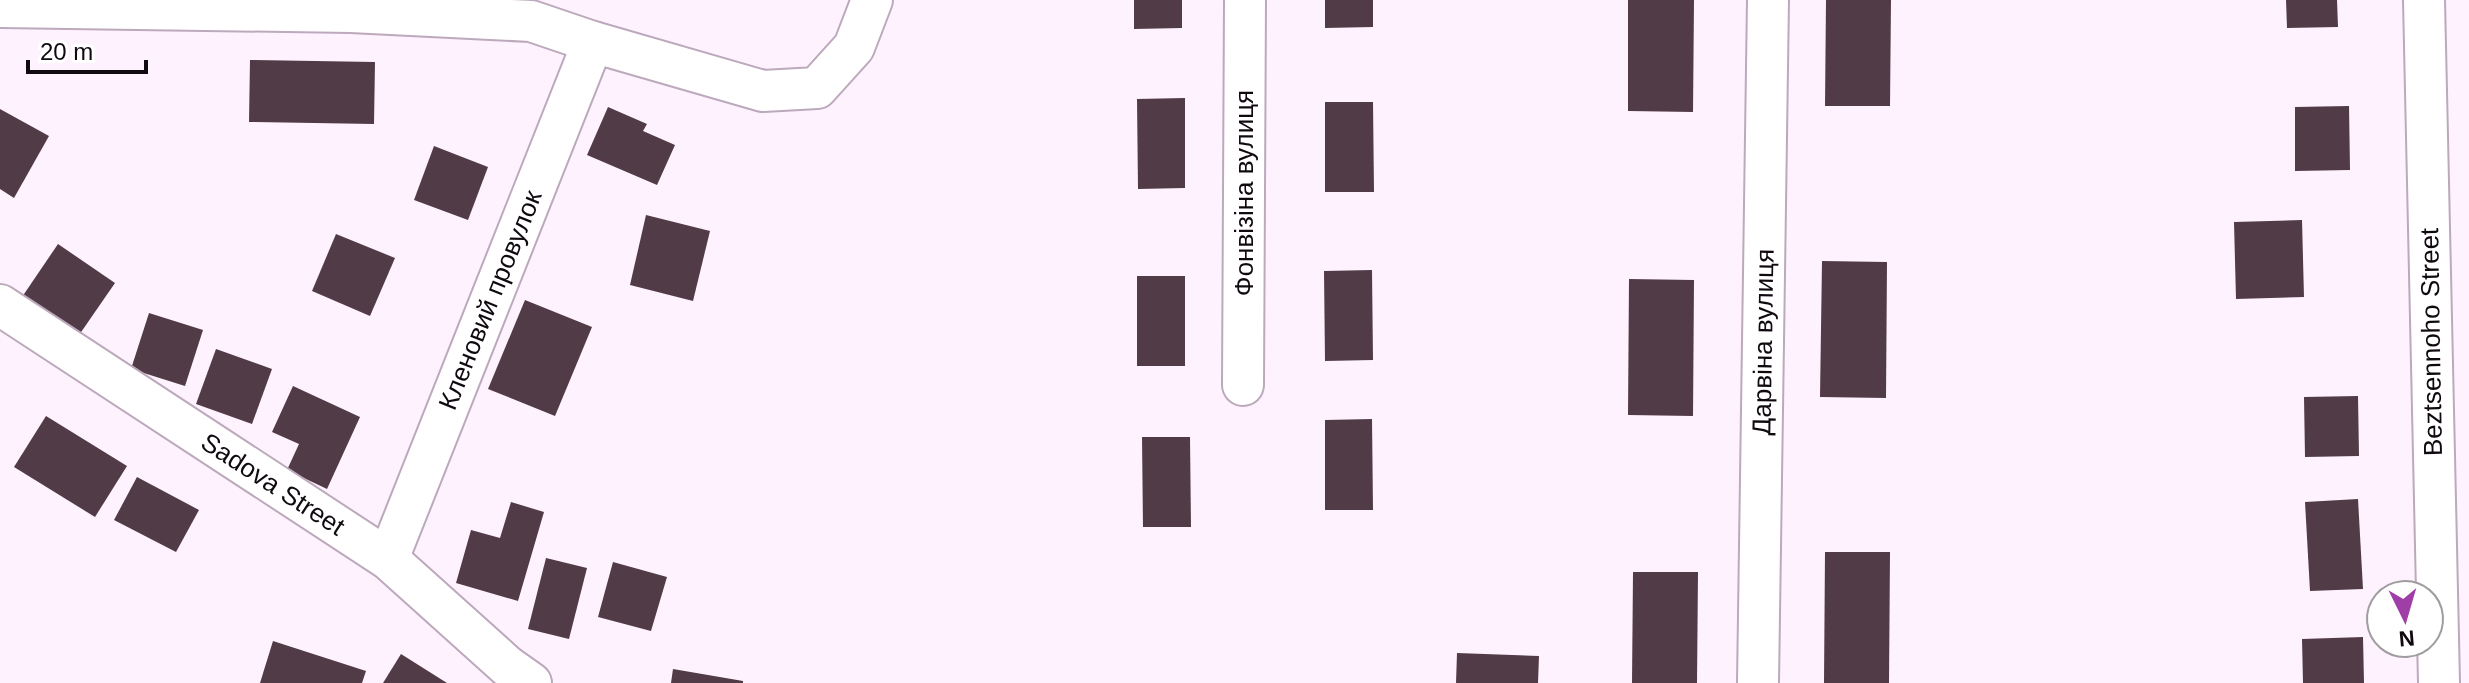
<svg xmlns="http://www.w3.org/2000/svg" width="2469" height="683" viewBox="0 0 2469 683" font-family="Arial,sans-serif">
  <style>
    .building { fill: #513b46 }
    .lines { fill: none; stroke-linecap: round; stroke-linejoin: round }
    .minor-casing { stroke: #bca9bc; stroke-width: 44 }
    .minor { stroke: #fff; stroke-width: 40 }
    .labels { text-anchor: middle; stroke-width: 8; stroke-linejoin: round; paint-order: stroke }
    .street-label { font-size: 26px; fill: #100a10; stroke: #fff }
  </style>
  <rect width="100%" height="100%" fill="#fff2ff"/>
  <!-- building -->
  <g class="building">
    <path d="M1134 0H1182V28L1134 29Z"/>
    <path d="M1325 0H1373V27L1325 28Z"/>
    <path d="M1628 0H1694L1693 112 1628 111Z"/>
    <path d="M1826 0H1891L1890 106H1825Z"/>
    <path d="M2286 0H2337L2338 27 2287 28Z"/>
    <path d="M250 60 375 62 374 124 249 122Z"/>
    <path d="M1185 98V188L1138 189 1137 99Z"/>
    <path d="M1325 102H1373L1374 192H1325Z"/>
    <path d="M2349 106 2350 170 2295 171V107Z"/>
    <path d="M608 107 647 124 643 131 675 145 657 185 587 155Z"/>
    <path d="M0 109 49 136 14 198 0 189Z"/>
    <path d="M434 146 488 167 468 220 414 200Z"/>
    <path d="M646 215 710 231 693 301 630 285Z"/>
    <path d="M2302 220 2304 297 2236 299 2234 222Z"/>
    <path d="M336 234 395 258 370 316 312 291Z"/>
    <path d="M58 244 115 283 77 338 20 300Z"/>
    <path d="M1822 261 1887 262 1886 398 1820 397Z"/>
    <path d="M1372 270 1373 360 1325 361 1324 271Z"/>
    <rect x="1137" y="276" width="48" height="90"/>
    <path d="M1629 279 1694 280 1693 416 1628 415Z"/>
    <path d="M525 300 592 327 555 416 488 389Z"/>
    <path d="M149 313 203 330 185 386 131 369Z"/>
    <path d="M216 349 272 369 252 424 196 404Z"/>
    <path d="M293 386 360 417 327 489 287 470 299 444 272 432Z"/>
    <path d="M2358 396 2359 456 2305 457 2304 397Z"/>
    <path d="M46 416 127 466 95 517 14 467Z"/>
    <path d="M1372 419 1373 510H1325V420Z"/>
    <path d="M1142 437H1190L1191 527H1143Z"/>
    <path d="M137 477 199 510 176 552 114 520Z"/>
    <path d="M2358 499 2363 589 2310 591 2305 502Z"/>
    <path d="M511 502 544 512 518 601 456 583 471 530 500 538Z"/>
    <path d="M1825 552H1890L1889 683H1824Z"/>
    <path d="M546 558 587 568 569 639 528 629Z"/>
    <path d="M613 562 667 577 651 631 598 617Z"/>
    <path d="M1633 572H1698L1697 683H1632Z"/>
    <path d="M2363 637 2364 683H2303L2302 639Z"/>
    <path d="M273 641 366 671 362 683H260Z"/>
    <path d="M1457 653 1539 656 1538 683H1456Z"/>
    <path d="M401 654 447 683H383Z"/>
    <path d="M673 669 743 681V683H671Z"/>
  </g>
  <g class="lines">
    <!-- minor casing -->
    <g class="minor-casing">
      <g id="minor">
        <path d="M2424 0 2439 683"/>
        <path d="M0 7 351 12 531 21 593 42 763 91 817 88 854 47 872 0"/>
        <path d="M0 305 388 559 507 666 531 683"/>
        <path d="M1243 385 1245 0"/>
        <path d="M388 559 593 42"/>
        <path d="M1758 683 1768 0"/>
      </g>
    </g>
    <!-- minor -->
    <use href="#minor" class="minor"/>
  </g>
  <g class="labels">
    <!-- street labels -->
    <g class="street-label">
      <text transform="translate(1244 193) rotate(-90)" y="9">Фонвізіна вулиця</text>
      <text transform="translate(490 300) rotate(-68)" y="9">Кленовий провулок</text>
      <text transform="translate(1763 342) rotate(-89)" y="9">Дарвіна вулиця</text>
      <text transform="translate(2431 342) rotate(-91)" y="9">Beztsennoho Street</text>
      <text transform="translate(273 484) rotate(33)" y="9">Sadova Street</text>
    </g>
  </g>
  <!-- north arrow -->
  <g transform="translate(2405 619) rotate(175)"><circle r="38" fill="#ffffff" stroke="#9f9d9f" stroke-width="2"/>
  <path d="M0-6L14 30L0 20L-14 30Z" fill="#9e3ea6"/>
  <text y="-12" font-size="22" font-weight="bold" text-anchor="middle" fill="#100a10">N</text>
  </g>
  <!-- scale -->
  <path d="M28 60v12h118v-12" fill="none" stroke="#100a10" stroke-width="4"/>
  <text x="40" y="60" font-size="24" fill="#100a10" stroke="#ffffff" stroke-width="6" paint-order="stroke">20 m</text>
</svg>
